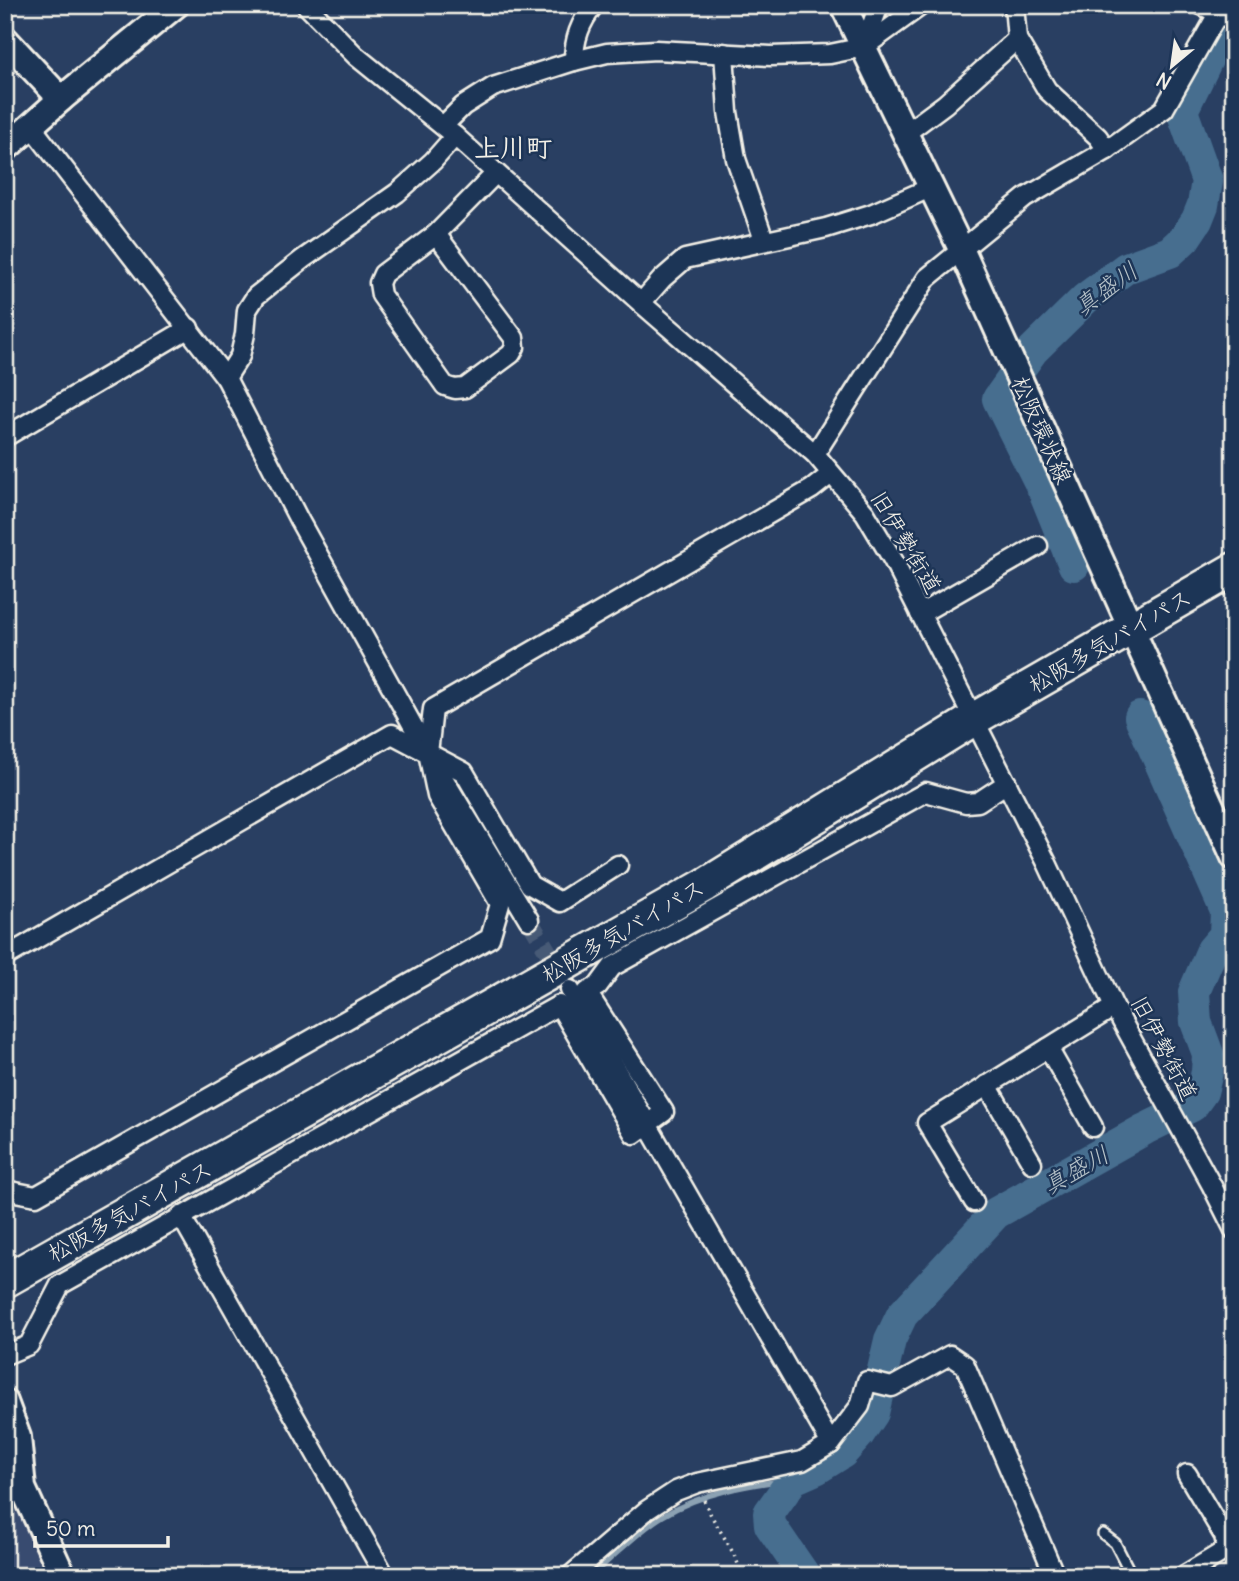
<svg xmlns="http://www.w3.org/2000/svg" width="1239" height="1581" viewBox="0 0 1239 1581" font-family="Delius,'Klee One',sans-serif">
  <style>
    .built { fill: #384b6f }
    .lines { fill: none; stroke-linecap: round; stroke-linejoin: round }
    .stream { stroke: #8ca2b3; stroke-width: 5 }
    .river { stroke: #476e8f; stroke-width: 32 }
    .street-tunnel { stroke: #475a76; stroke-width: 18; stroke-dasharray: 18 9; stroke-linecap: butt }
    .lane-casing { stroke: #f4f1e8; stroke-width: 14 }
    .street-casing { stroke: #f4f1e8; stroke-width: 23 }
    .secondary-casing { stroke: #f4f1e8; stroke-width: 30 }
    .highway-casing { stroke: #f4f1e8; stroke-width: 37 }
    .path { stroke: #f4f1e8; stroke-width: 3.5; stroke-dasharray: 2 5; stroke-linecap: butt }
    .lane { stroke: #1d3557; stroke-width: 9 }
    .street { stroke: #1d3557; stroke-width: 18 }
    .secondary { stroke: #1d3557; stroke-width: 24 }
    .highway { stroke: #1d3557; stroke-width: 32 }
    .labels { text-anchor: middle; stroke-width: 5; stroke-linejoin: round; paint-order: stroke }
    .street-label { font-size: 23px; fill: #f4f1e8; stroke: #1d3557 }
    .water-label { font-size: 24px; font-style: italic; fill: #b7c3c9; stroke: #1d3557 }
    .quarter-label { font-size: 26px; font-weight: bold; fill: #f4f1e8; stroke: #1d3557 }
  </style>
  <rect width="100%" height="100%" fill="#293f62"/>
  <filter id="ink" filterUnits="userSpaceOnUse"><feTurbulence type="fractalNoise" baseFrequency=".0143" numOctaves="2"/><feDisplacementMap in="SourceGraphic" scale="14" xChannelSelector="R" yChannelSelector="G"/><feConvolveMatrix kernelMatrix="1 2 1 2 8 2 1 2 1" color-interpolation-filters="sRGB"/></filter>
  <g filter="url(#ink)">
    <!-- built -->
    <path class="built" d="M5 1418 67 1576H5Z"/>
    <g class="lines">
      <!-- stream -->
      <path class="stream" d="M591 1576C613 1558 639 1530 663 1516 703 1492 748 1485 793 1479"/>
      <!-- river -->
      <g class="river">
        <path d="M1074 565 1044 491 998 399 1033 350 1086 298 1126 268 1170 252 1185 238 1197 220 1203 205 1207 181 1182 111 1222 29 1234 17"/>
        <path d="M805 1576 770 1525 769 1513 793 1479 818 1468 842 1453 859 1434 873 1413 890 1340 902 1315 996 1213 1145 1129 1192 1106 1202 1092 1207 1072 1208 1054 1196 1022 1194 992 1212 950 1225 935 1226 911 1140 717"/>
      </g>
      <!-- street-tunnel -->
      <path class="street-tunnel" d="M529 920 562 975"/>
      <!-- lane casing -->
      <g class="lane-casing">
        <g id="lane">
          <path d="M5 1499 21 1489"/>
          <path d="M1103 1534 1115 1543 1132 1576"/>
        </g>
      </g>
      <!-- street casing -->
      <g class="street-casing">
        <g id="street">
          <path d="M306 5 356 56 455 136 641 303 815 454 865 513 893 560 1047 863 1114 1007 1212 1186 1234 1230"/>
          <path d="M1014 5 1017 39 1047 90 1098 137 1107 150"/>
          <path d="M1201 5 1234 21"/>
          <path d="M864 47 879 5"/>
          <path d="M724 53 728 112 736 159 764 240"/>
          <path d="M574 61C574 39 580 23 594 5"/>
          <path d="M31 126 226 378 299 520 428 753 529 920"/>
          <path d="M443 126 463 106 493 87 574 61 607 53 656 50 771 56 830 54 864 47 922 5"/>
          <path d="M906 133 945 104 1017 39"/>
          <path d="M436 234 514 338 515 347 511 354 465 388 455 389 445 386 381 295 379 283 383 274 436 234 496 173"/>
          <path d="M641 303 662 279 685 259 826 228 871 214 932 187"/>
          <path d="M226 378 240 356 245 334 247 310 256 296 303 259 397 193 433 161 455 136"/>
          <path d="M5 437 189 328"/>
          <path d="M815 454 927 278 1025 198 1107 150 1164 109 1219 12 1228 5"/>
          <path d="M920 614 1038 546"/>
          <path d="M5 957 392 734 464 772 530 885 560 902 618 865"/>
          <path d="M570 990 831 1444"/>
          <path d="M1048 1048 1093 1127"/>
          <path d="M987 1085 1032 1163"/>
          <path d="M5 1190 36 1196 490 938 500 904 437 796 428 753 433 709 812 489 831 474"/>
          <path d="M974 1202 927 1123 1114 1007"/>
          <path d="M181 1216 385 1576"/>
          <path d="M5 1355 29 1345 60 1285 559 1005 634 1134 664 1112 587 992 598 986 612 967 926 792 966 803 978 802 1007 783"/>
          <path d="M1187 1474 1224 1536 1227 1549"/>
          <path d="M570 1576 647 1510 676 1491 697 1483 802 1461 831 1444 860 1406 867 1381 892 1387 950 1355 965 1365 1055 1576"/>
          <path d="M1183 1576 1234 1545"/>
        </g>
      </g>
      <!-- secondary casing -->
      <g class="secondary-casing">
        <g id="secondary">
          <path d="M843 5 962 251 1234 857"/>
          <path d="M5 39 61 99"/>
          <path d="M5 149 61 99 176 5"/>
          <path d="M5 1402 18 1437 23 1488 63 1576"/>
        </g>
      </g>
      <!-- highway casing -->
      <g class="highway-casing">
        <path id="highway" d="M5 1281 705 885 974 719 1234 569"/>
      </g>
      <!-- path -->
      <path class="path" d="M704 1500C714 1526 735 1548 742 1576"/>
      <!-- lane -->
      <use href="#lane" class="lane"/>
      <!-- street -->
      <use href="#street" class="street"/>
      <!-- secondary -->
      <use href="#secondary" class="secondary"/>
      <!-- highway -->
      <use href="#highway" class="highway"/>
    </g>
  </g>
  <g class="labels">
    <!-- street labels -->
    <g class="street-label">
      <text transform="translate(1042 430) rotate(66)" y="8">松阪環状線</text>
      <text transform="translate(906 542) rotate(59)" y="8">旧伊勢街道</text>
      <text transform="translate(1110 641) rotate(-30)" y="8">松阪多気バイパス</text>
      <text transform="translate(623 931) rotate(-30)" y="8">松阪多気バイパス</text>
      <text transform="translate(1164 1048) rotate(62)" y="8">旧伊勢街道</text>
      <text transform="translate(130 1211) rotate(-29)" y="8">松阪多気バイパス</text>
    </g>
    <!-- water labels -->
    <g class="water-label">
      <text transform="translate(1106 289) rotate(-36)" y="8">真盛川</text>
      <text transform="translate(1076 1170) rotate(-29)" y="8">真盛川</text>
    </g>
    <!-- quarter labels -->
    <g class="quarter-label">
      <text x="513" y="157">上川町</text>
    </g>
  </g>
  <!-- margin -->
  <rect width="1239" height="1581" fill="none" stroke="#1d3557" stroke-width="28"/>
  <rect x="14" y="14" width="1211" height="1553" fill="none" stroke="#f4f1e8" stroke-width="2.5" filter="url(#ink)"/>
  <!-- north arrow -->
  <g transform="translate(1172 66) rotate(209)" stroke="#1d3557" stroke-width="5" paint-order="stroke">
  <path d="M0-5L12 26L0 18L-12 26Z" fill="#f4f1e8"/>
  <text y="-10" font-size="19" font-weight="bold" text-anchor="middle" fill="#f4f1e8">N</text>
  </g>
  <!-- scale -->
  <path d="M35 1536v10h133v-10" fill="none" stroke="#f4f1e8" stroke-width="3.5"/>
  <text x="46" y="1536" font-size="21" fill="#f4f1e8" stroke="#1d3557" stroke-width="5" paint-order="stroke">50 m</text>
</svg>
